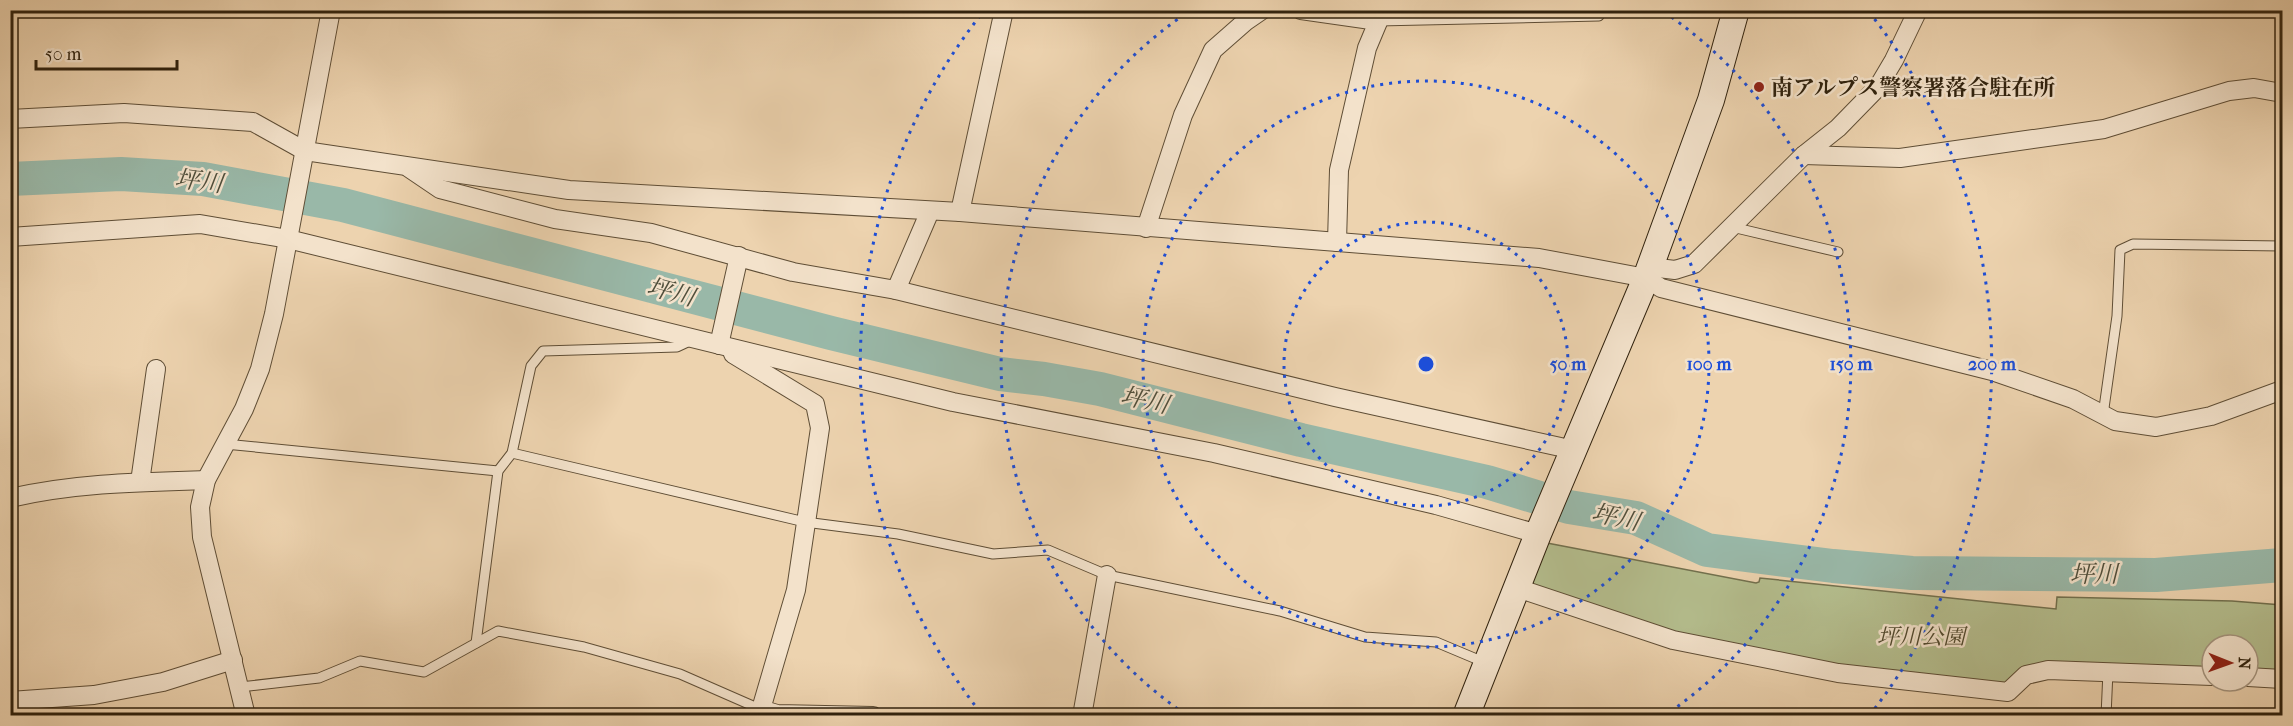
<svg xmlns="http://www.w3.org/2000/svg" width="2293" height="726" viewBox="0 0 2293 726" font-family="'IM FELL French Canon','Noto Serif JP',serif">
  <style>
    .green { fill: #b4bd8d; stroke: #72704e; stroke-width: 1.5 }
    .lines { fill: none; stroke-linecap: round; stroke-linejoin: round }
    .river { stroke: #99b8a8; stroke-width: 34 }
    .lane-casing { stroke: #5f4e36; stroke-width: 11 }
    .street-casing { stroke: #5f4e36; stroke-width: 20 }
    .secondary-casing { stroke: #30220e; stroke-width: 28 }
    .lane { stroke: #f3e2cb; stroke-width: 9 }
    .street { stroke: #f3e2cb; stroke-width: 18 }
    .secondary { stroke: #f3e2cb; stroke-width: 26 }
    .ring { fill: none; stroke: #1d4ed8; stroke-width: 3; stroke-dasharray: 3 6 }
    .poi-dot { fill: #8f2418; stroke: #f3e2cb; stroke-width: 2 }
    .labels { text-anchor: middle; stroke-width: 5; stroke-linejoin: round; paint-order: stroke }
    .poi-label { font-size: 22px; font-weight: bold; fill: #30220e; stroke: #f3e2cb; text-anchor: start }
    .park-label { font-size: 22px; font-style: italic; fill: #51492e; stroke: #f3e2cb }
    .water-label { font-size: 24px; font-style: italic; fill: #504f3c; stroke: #f3e2cb }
    .centre { fill: #1d4ed8; stroke: #f3e2cb; stroke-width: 3 }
    .ring-label { font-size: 18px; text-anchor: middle; font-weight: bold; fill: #1d4ed8; stroke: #f3e2cb; stroke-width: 5; stroke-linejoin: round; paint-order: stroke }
  </style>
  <rect width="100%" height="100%" fill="#edd3af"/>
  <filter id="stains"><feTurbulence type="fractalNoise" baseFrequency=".00333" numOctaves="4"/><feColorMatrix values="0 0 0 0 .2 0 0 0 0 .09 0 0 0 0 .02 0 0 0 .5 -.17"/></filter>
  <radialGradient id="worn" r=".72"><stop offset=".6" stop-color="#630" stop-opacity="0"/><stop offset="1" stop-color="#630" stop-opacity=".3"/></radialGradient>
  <!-- green -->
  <path class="green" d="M1547 543 1756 583 1759 582 1760 578 2056 609 2057 597 2232 601 2282 605V674L2248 673V645H2212V672L2052 667 2002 685 1872 672 1674 637 1530 588Z"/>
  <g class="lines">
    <!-- river -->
    <path class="river" d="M10 179 121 174 203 179 343 205 831 333 1000 374 1044 379 1100 389 1301 440 1487 482 1569 507 1636 518 1707 550 1833 566 1912 573 2156 575 2282 565"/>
    <!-- lane casing -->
    <g class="lane-casing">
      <g id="lane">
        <path d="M1378 21 1599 16"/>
        <path d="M1732 227 1838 252"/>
        <path d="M2103 415 2117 316 2120 250 2133 244 2282 246"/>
        <path d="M225 444 498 471"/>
        <path d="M512 453 805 522 898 534 993 554 1048 550 1107 575 1280 611 1365 637 1436 642 1486 663"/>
        <path d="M476 643 498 471 512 453 531 366 543 351 677 347 692 340"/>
        <path d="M240 687 319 678 360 661 424 672 498 631 584 647 680 674 760 709"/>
        <path d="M2106 716 2108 671"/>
      </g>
    </g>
    <!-- street casing -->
    <g class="street-casing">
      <g id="street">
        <path d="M1301 10 1378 21"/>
        <path d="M10 119 124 113 253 122 305 151 569 190 960 212 1539 258 1646 278 1661 288 1992 371 2073 399 2115 421 2156 427 2211 416 2282 390"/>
        <path d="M1804 155 1900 158 2104 129 2229 91 2254 88 2282 93"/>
        <path d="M409 168 440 189 555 219 651 233 793 272 896 290 1335 397 1574 450"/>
        <path d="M960 212 1004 10"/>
        <path d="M1146 228 1183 115 1213 50 1246 21 1262 10"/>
        <path d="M10 237 200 224 288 239 953 402 1214 453 1436 505 1538 534"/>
        <path d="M1337 242 1339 170 1367 48 1383 10"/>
        <path d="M1650 267 1675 270 1694 264 1804 155 1838 128 1878 87 1894 60 1918 10"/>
        <path d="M896 290 930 211"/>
        <path d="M719 345 739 256"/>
        <path d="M733 354 815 404 820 428 796 590 759 716"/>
        <path d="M140 482 156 369"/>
        <path d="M10 498C75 483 140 482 206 480"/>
        <path d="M1517 588 1673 640 1838 673 2008 692 2026 675 2048 670 2212 676"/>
        <path d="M2248 677 2282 679"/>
        <path d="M10 701 94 695 163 682 233 660"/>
        <path d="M760 709 777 714 873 716"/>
        <path d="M246 716 202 537 200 507 206 480 244 409 260 369 274 314 331 10"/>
        <path d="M1082 716 1107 575"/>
      </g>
    </g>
    <!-- secondary casing -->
    <g class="secondary-casing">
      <path id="secondary" d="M1466 716 1538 534 1646 278 1711 100 1736 10"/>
    </g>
    <!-- lane -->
    <use href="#lane" class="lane"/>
    <!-- street -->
    <use href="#street" class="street"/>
    <!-- secondary -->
    <use href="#secondary" class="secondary"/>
  </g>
  <!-- distance rings -->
  <g class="ring">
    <circle cx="1426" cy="364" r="142"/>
    <circle cx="1426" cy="364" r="283"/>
    <path d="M1185 714A425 425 0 0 1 1188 12M1664 12A425 425 0 0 1 1667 714"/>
    <path d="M980 712A566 566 0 0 1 983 12M1869 12A566 566 0 0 1 1872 712"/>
  </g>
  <!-- markers -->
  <circle class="poi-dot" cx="1759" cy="87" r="6"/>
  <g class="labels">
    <!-- poi labels -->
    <g class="poi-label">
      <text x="1771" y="95">南アルプス警察署落合駐在所</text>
    </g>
    <!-- park labels -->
    <g class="park-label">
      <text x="1921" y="644">坪川公園</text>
    </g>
    <!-- water labels -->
    <g class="water-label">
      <text transform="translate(199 181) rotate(7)" y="8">坪川</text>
      <text transform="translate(671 292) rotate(15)" y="8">坪川</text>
      <text transform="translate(1145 400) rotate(13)" y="8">坪川</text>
      <text transform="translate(1616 517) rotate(13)" y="8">坪川</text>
      <text x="2094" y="582">坪川</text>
    </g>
  </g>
  <circle cx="1426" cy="364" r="9" class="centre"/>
  <g class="ring-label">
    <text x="1568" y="370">50 m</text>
    <text x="1709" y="370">100 m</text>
    <text x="1851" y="370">150 m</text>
    <text x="1992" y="370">200 m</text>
  </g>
  <!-- margin -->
  <rect width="2293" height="726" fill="none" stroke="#edd3af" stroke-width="36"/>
  <rect x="12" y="12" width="2269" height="702" fill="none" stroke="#30220e" stroke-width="3"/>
  <rect x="18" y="18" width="2257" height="690" fill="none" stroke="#30220e" stroke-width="1.5"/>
  <!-- north arrow -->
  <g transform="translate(2230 663) rotate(91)"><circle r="28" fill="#f3e2cb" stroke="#a5957f" stroke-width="1.5"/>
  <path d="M0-4.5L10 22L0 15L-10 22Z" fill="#8f2418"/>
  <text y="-9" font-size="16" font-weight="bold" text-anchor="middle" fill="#30220e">N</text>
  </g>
  <!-- scale -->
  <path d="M36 60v9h141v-9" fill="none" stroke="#30220e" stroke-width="3"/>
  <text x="45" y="60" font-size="18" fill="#30220e" stroke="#f3e2cb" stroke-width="4.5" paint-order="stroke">50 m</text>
  <rect width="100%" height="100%" filter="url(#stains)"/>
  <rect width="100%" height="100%" fill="url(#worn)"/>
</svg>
